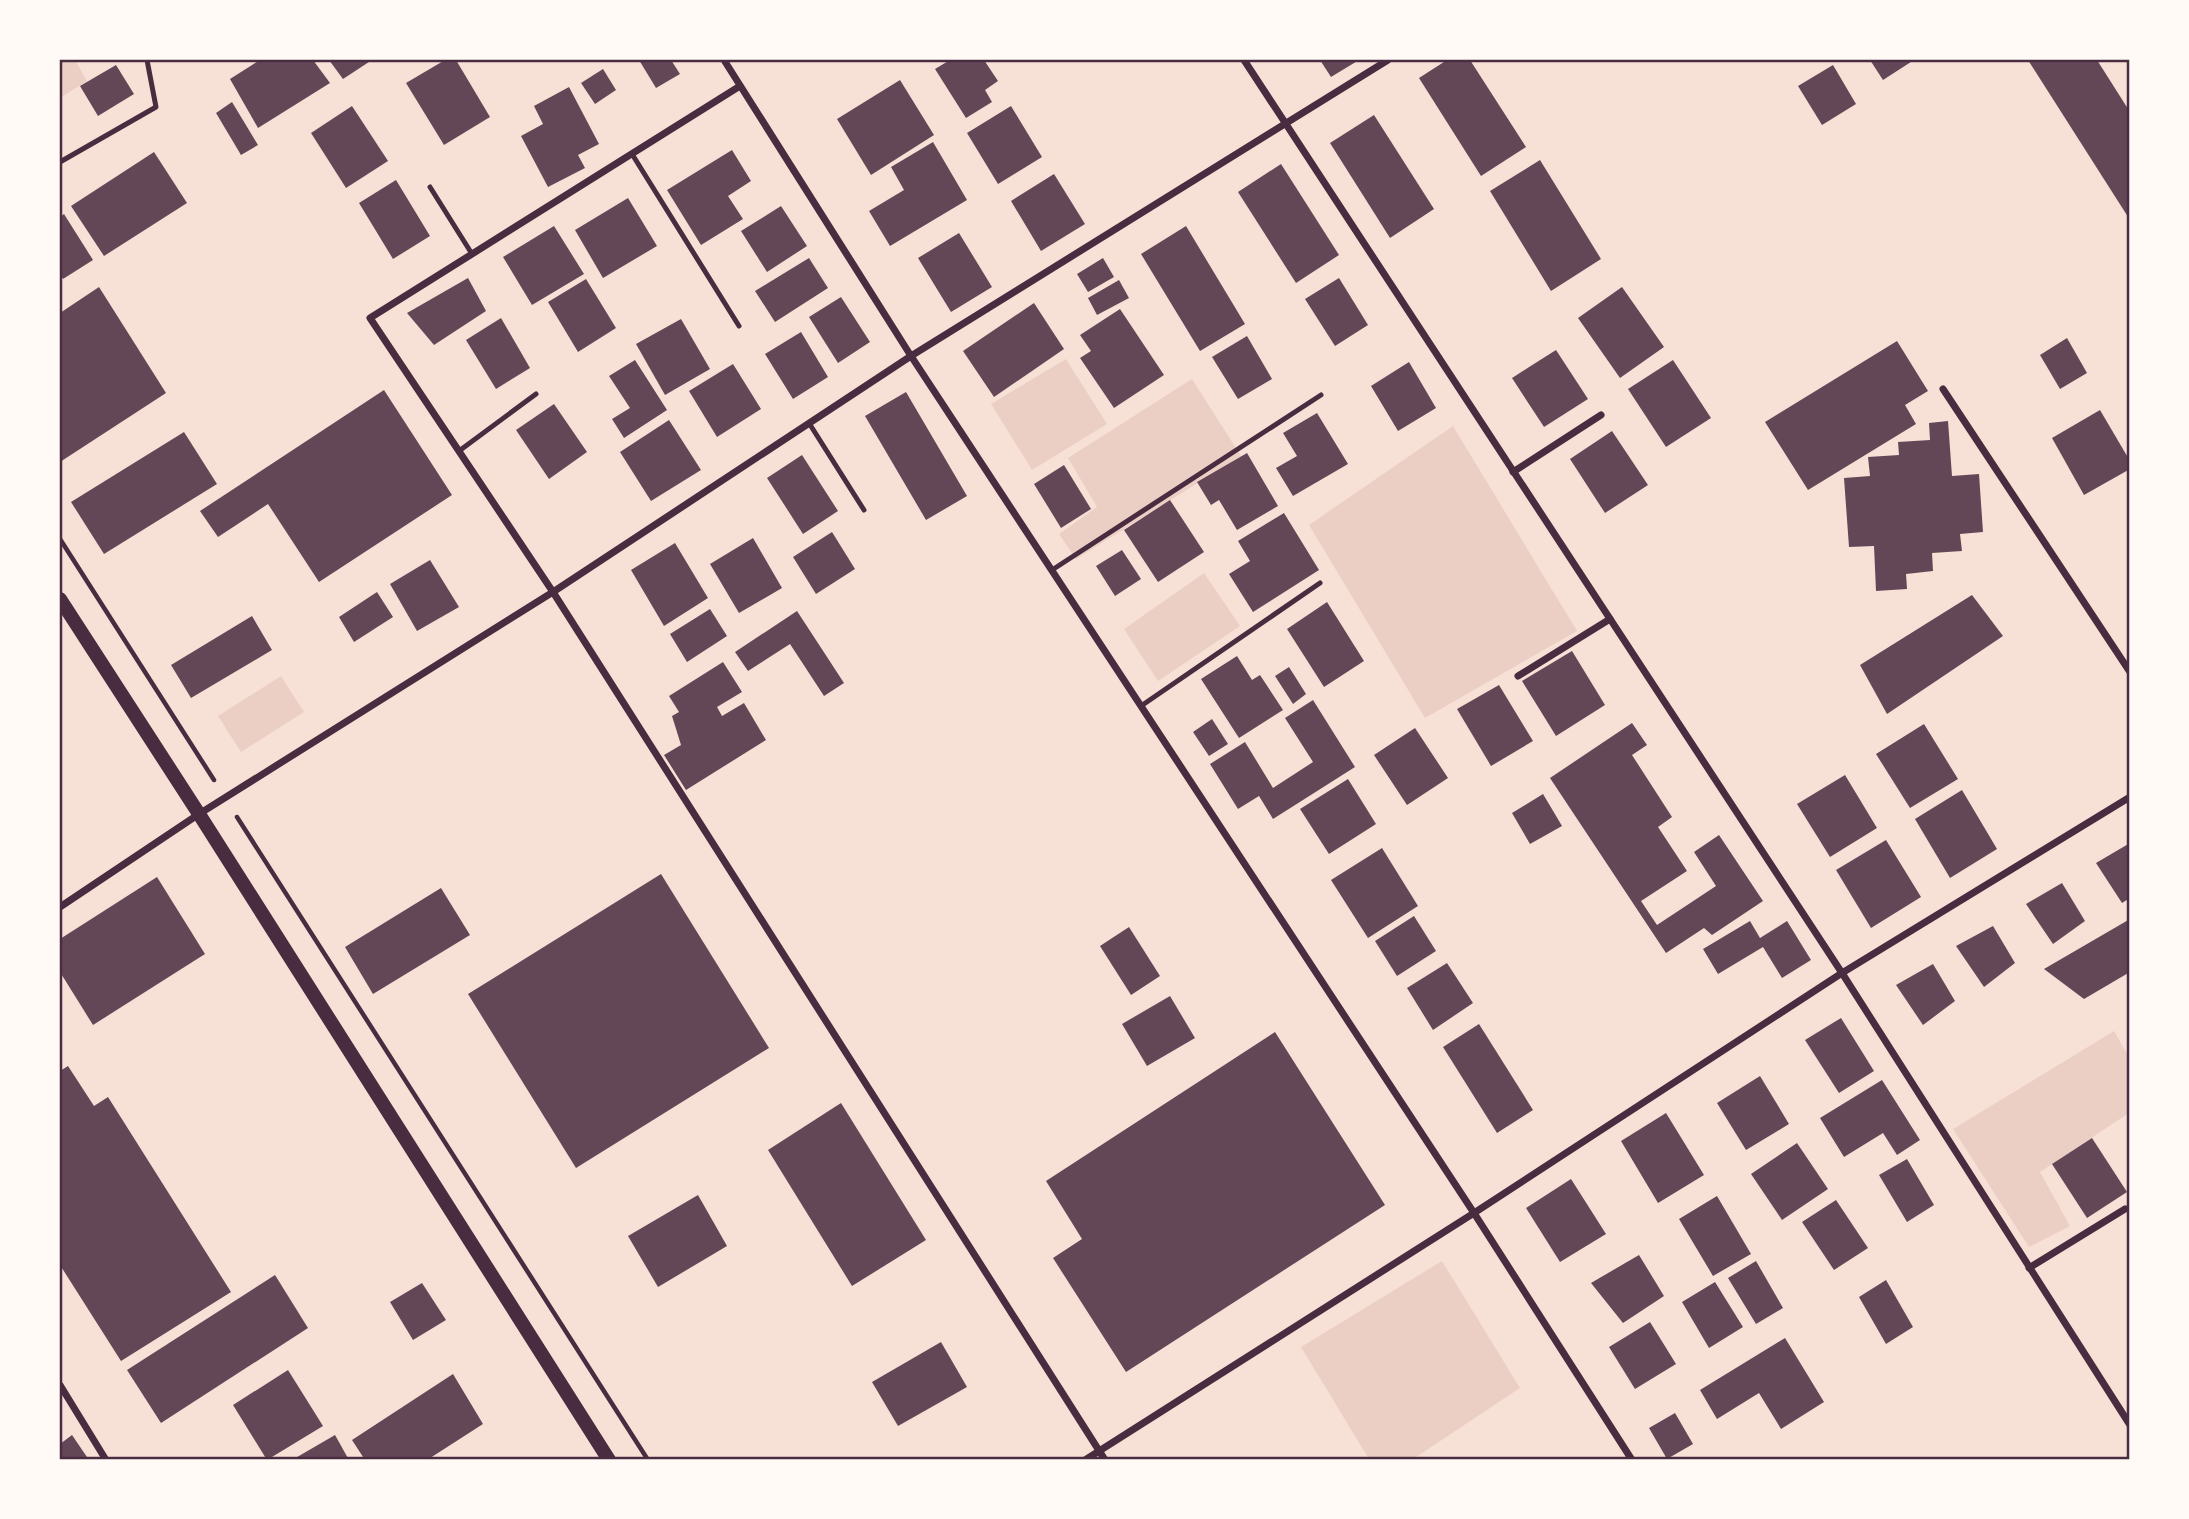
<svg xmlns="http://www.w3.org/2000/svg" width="2189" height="1519" viewBox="0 0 2189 1519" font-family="'Golos Text',sans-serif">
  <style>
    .green { fill: #ebcfc5 }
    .building { fill: #644757 }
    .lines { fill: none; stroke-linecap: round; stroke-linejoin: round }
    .path { stroke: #4a2c40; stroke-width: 4.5 }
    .service { stroke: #4a2c40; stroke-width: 5 }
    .minor { stroke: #4a2c40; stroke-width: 7 }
    .secondary { stroke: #4a2c40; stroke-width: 14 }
    .neatline { fill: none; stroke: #4a2c40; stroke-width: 2.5 }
  </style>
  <rect width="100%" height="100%" fill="#f7e1d7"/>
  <!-- green -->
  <g class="green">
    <path d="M60 60H75L87 81 60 98Z"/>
    <path d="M1066 359 1107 424 1032 470 991 404Z"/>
    <path d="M1192 379 1241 456 1076 559 1059 534 1097 507 1068 458Z"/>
    <path d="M1453 426 1577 631 1425 718 1309 525Z"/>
    <path d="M1204 573 1240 626 1158 681 1124 629Z"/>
    <path d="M281 676 304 712 241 752 218 716Z"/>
    <path d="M2114 1031 2129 1057V1113L2040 1172 2070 1226 2029 1247 1953 1129Z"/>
    <path d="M1442 1261 1520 1388 1413 1459H1369L1301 1347Z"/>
  </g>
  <!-- building -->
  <g class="building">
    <path d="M260 60H313L330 83 258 128 230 79Z"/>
    <path d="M329 60H372L343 79Z"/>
    <path d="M445 60H456L490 117 444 145 406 83Z"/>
    <path d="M639 60H671L680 74 656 88Z"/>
    <path d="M950 60H984L998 81 985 90 992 102 966 118 935 69Z"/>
    <path d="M1320 60H1359L1331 77Z"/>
    <path d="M1447 60H1470L1526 147 1481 176 1419 78Z"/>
    <path d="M1870 60H1914L1883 80Z"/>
    <path d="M2028 60H2097L2130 112V220Z"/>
    <path d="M116 65 134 94 98 116 80 86Z"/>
    <path d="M1833 65 1856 104 1822 125 1798 86Z"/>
    <path d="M603 69 616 90 595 104 581 83Z"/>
    <path d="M900 80 934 135 871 175 837 119Z"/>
    <path d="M569 87 599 144 578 155 585 168 548 187 521 136 543 124 534 106Z"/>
    <path d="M232 102 258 145 241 155 216 113Z"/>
    <path d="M352 106 388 161 346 188 311 133Z"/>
    <path d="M1011 106 1042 157 998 184 967 133Z"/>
    <path d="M1374 115 1434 209 1390 238 1330 143Z"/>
    <path d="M933 142 967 200 890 246 869 211 904 190 891 167Z"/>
    <path d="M732 150 751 181 728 196 743 219 701 245 667 190Z"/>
    <path d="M154 152 187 203 104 256 71 206Z"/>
    <path d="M1540 160 1601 259 1551 291 1490 191Z"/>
    <path d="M1281 164 1339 255 1296 283 1238 192Z"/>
    <path d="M1054 174 1085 224 1041 251 1011 201Z"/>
    <path d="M396 180 430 236 393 259 359 203Z"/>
    <path d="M628 198 657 246 603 278 575 230Z"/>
    <path d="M781 206 807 246 767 272 741 231Z"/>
    <path d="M64 214 93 260 63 279 60 274V217Z"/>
    <path d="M554 226 584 274 532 305 503 257Z"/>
    <path d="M1186 226 1245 324 1200 351 1141 254Z"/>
    <path d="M959 233 992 287 951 312 918 258Z"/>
    <path d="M809 258 828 288 775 322 755 291Z"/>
    <path d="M1103 258 1114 277 1088 292 1077 274Z"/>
    <path d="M468 278 486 311 434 345 407 313Z"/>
    <path d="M1339 278 1368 325 1335 346 1305 299Z"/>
    <path d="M586 279 616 328 578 352 548 302Z"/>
    <path d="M1119 280 1129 298 1097 315 1088 298Z"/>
    <path d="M99 287 166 393 60 462V313Z"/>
    <path d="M1622 287 1664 347 1620 378 1578 318Z"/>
    <path d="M841 297 870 342 838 363 809 317Z"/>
    <path d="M1034 303 1064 349 994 397 963 351Z"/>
    <path d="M1120 309 1164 375 1114 408 1080 358 1091 351 1080 335Z"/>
    <path d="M501 318 530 368 496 389 466 340Z"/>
    <path d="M681 319 710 369 665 395 636 344Z"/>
    <path d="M801 332 828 377 793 399 765 354Z"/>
    <path d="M1247 336 1272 379 1238 399 1212 357Z"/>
    <path d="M2067 338 2087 373 2060 389 2040 355Z"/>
    <path d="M1897 341 1928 391 1905 405 1916 424 1808 490 1765 422Z"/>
    <path d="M1556 350 1588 399 1544 427 1512 378Z"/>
    <path d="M635 360 667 410 624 438 612 419 630 408 609 376Z"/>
    <path d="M1673 360 1711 418 1666 447 1628 389Z"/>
    <path d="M1409 362 1436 408 1398 431 1371 386Z"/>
    <path d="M733 364 761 409 717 437 689 391Z"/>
    <path d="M384 390 452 495 319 582 268 504 218 537 200 511Z"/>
    <path d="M906 392 967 496 926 520 865 416Z"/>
    <path d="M554 404 587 452 549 479 516 430Z"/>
    <path d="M2100 410 2130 461V469L2084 495 2052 438Z"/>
    <path d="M1317 413 1348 464 1293 496 1276 468 1297 456 1283 433Z"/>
    <path d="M669 420 701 470 651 501 620 452Z"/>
    <path d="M1948 421 1952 476 1979 474 1983 532 1960 534 1962 551 1932 553 1933 571 1906 574 1907 589 1876 591 1874 546 1849 547 1844 478 1870 476 1868 457 1899 455 1898 442 1930 440 1929 423Z"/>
    <path d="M1612 431 1648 485 1605 513 1570 459Z"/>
    <path d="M184 432 217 484 104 554 71 502Z"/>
    <path d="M1247 453 1278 506 1237 530 1219 500 1211 505 1197 482Z"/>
    <path d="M802 455 838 511 803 534 767 478Z"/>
    <path d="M1064 465 1091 509 1061 528 1034 484Z"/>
    <path d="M1170 500 1204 552 1158 582 1124 530Z"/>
    <path d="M1284 513 1319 570 1253 612 1229 574 1250 561 1238 541Z"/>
    <path d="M832 532 855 569 816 594 793 557Z"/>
    <path d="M753 538 782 588 739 613 710 564Z"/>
    <path d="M675 543 708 598 664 626 631 570Z"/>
    <path d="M1122 550 1141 579 1115 596 1096 566Z"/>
    <path d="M430 560 459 607 417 631 390 584Z"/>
    <path d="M377 592 393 617 354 642 339 617Z"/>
    <path d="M1972 595 2003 636 1887 714 1860 665Z"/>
    <path d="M1327 602 1364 661 1324 687 1287 629Z"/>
    <path d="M710 609 727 636 687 662 670 634Z"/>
    <path d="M797 611 844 683 824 696 790 644 748 671 735 652Z"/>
    <path d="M252 616 272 650 191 698 171 665Z"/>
    <path d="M1572 651 1605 705 1556 736 1522 681Z"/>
    <path d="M1237 656 1252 680 1260 675 1283 710 1239 738 1201 679Z"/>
    <path d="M723 662 742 692 717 707 722 716 744 703 766 740 686 790 664 755 681 745 672 716 679 712 669 696Z"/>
    <path d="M1289 667 1306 694 1293 704 1275 676Z"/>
    <path d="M1499 685 1533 741 1491 766 1457 709Z"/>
    <path d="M1313 700 1355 767 1273 819 1259 796 1238 809 1210 764 1245 742 1273 788 1313 762 1285 718Z"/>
    <path d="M1212 719 1228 744 1209 756 1193 732Z"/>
    <path d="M1632 723 1647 745 1632 755 1672 817 1658 827 1687 871 1641 901 1657 925 1716 886 1694 852 1719 835 1763 901 1712 935 1704 928 1666 953 1550 778Z"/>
    <path d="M1924 724 1958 779 1910 808 1876 754Z"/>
    <path d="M1415 728 1448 778 1407 805 1374 755Z"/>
    <path d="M1845 775 1877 828 1830 857 1797 804Z"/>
    <path d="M1348 779 1376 824 1329 854 1300 809Z"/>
    <path d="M1962 790 1997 849 1950 878 1915 819Z"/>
    <path d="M1543 794 1562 826 1530 844 1512 813Z"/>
    <path d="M1886 840 1921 897 1871 928 1836 870Z"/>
    <path d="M2130 843V898L2122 903 2096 863Z"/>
    <path d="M1382 848 1418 906 1368 938 1331 880Z"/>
    <path d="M661 874 769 1048 576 1168 468 994Z"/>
    <path d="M157 877 205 954 93 1025 60 972V939Z"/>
    <path d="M2062 883 2085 921 2053 944 2026 904Z"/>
    <path d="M441 888 470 935 373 994 345 947Z"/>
    <path d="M1414 916 1436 951 1397 976 1375 941Z"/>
    <path d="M2130 919V972L2084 999 2044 969Z"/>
    <path d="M1750 921 1760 938 1787 921 1811 960 1782 978 1763 947 1718 974 1703 949Z"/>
    <path d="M1993 926 2015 963 1984 987 1956 946Z"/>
    <path d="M1129 927 1160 976 1131 995 1100 946Z"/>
    <path d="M1447 963 1473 1003 1433 1030 1407 988Z"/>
    <path d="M1933 964 1955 1001 1923 1025 1896 985Z"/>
    <path d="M1170 996 1195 1038 1147 1066 1122 1024Z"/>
    <path d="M1841 1018 1874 1071 1839 1093 1805 1040Z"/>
    <path d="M1479 1024 1533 1110 1497 1133 1443 1047Z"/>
    <path d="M1275 1032 1385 1205 1126 1372 1053 1258 1082 1239 1046 1181Z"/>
    <path d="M68 1066 94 1106 108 1097 231 1292 121 1361 60 1265V1071Z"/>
    <path d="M1760 1076 1789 1124 1746 1150 1717 1103Z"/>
    <path d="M1882 1080 1920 1140 1897 1155 1883 1133 1844 1157 1820 1118Z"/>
    <path d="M841 1103 926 1240 852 1286 768 1150Z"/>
    <path d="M1666 1113 1704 1175 1658 1203 1621 1141Z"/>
    <path d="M2092 1138 2127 1192 2087 1218 2052 1164Z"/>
    <path d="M1797 1143 1828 1189 1782 1220 1751 1174Z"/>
    <path d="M1907 1159 1934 1205 1907 1222 1879 1175Z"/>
    <path d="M1571 1179 1606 1234 1560 1262 1526 1208Z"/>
    <path d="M698 1195 727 1246 658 1287 628 1236Z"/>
    <path d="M1717 1196 1751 1254 1713 1276 1679 1219Z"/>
    <path d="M1836 1200 1868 1248 1834 1270 1802 1222Z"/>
    <path d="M1639 1255 1664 1296 1623 1323 1591 1283Z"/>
    <path d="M1756 1261 1783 1308 1756 1324 1728 1278Z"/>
    <path d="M275 1275 308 1328 161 1423 127 1370Z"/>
    <path d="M1886 1280 1913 1327 1886 1344 1859 1297Z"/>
    <path d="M1715 1282 1743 1327 1709 1348 1682 1302Z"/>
    <path d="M422 1283 446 1320 413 1340 390 1302Z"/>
    <path d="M1650 1322 1676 1364 1635 1389 1609 1347Z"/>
    <path d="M1785 1338 1824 1402 1781 1429 1759 1393 1717 1419 1700 1390Z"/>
    <path d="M941 1342 967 1387 898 1426 872 1382Z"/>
    <path d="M288 1370 323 1426 267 1460 233 1405Z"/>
    <path d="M453 1374 483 1424 427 1460H365L352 1440Z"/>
    <path d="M1675 1413 1693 1444 1667 1459 1649 1428Z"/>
    <path d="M72 1435 89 1460H60V1444Z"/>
    <path d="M335 1435 349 1460H292Z"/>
  </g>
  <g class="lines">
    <!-- path -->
    <g class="path">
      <path d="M60 539 214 780"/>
      <path d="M237 817 648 1460"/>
    </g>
    <!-- service -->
    <g class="service">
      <path d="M632 154 739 326"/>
      <path d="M60 162 156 107 147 60"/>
      <path d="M430 187 472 254"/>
      <path d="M809 423 864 510"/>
      <path d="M459 451 536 394"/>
      <path d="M1052 570 1321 395"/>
      <path d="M1141 706 1320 583"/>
    </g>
    <!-- minor -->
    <g class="minor">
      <path d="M724 60 911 356 1474 1213 1632 1460"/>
      <path d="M1244 60 1842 973 2130 1425"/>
      <path d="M740 86 370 318 553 592 1105 1460"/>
      <path d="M1943 389 2130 672"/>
      <path d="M1513 472 1601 415"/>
      <path d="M1518 676 1610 619"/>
      <path d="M60 907 199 814 553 592 911 356 1388 60"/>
      <path d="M2029 1268 2125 1209"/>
      <path d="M60 1385 106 1460"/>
      <path d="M1085 1460 1474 1213 1842 973 2130 797"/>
    </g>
    <!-- secondary -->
    <path class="secondary" d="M60 599 199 814 609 1460"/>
  </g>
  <!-- border -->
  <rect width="2189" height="1519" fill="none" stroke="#fffaf5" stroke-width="122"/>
  <rect x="61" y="61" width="2067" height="1397" class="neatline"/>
</svg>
